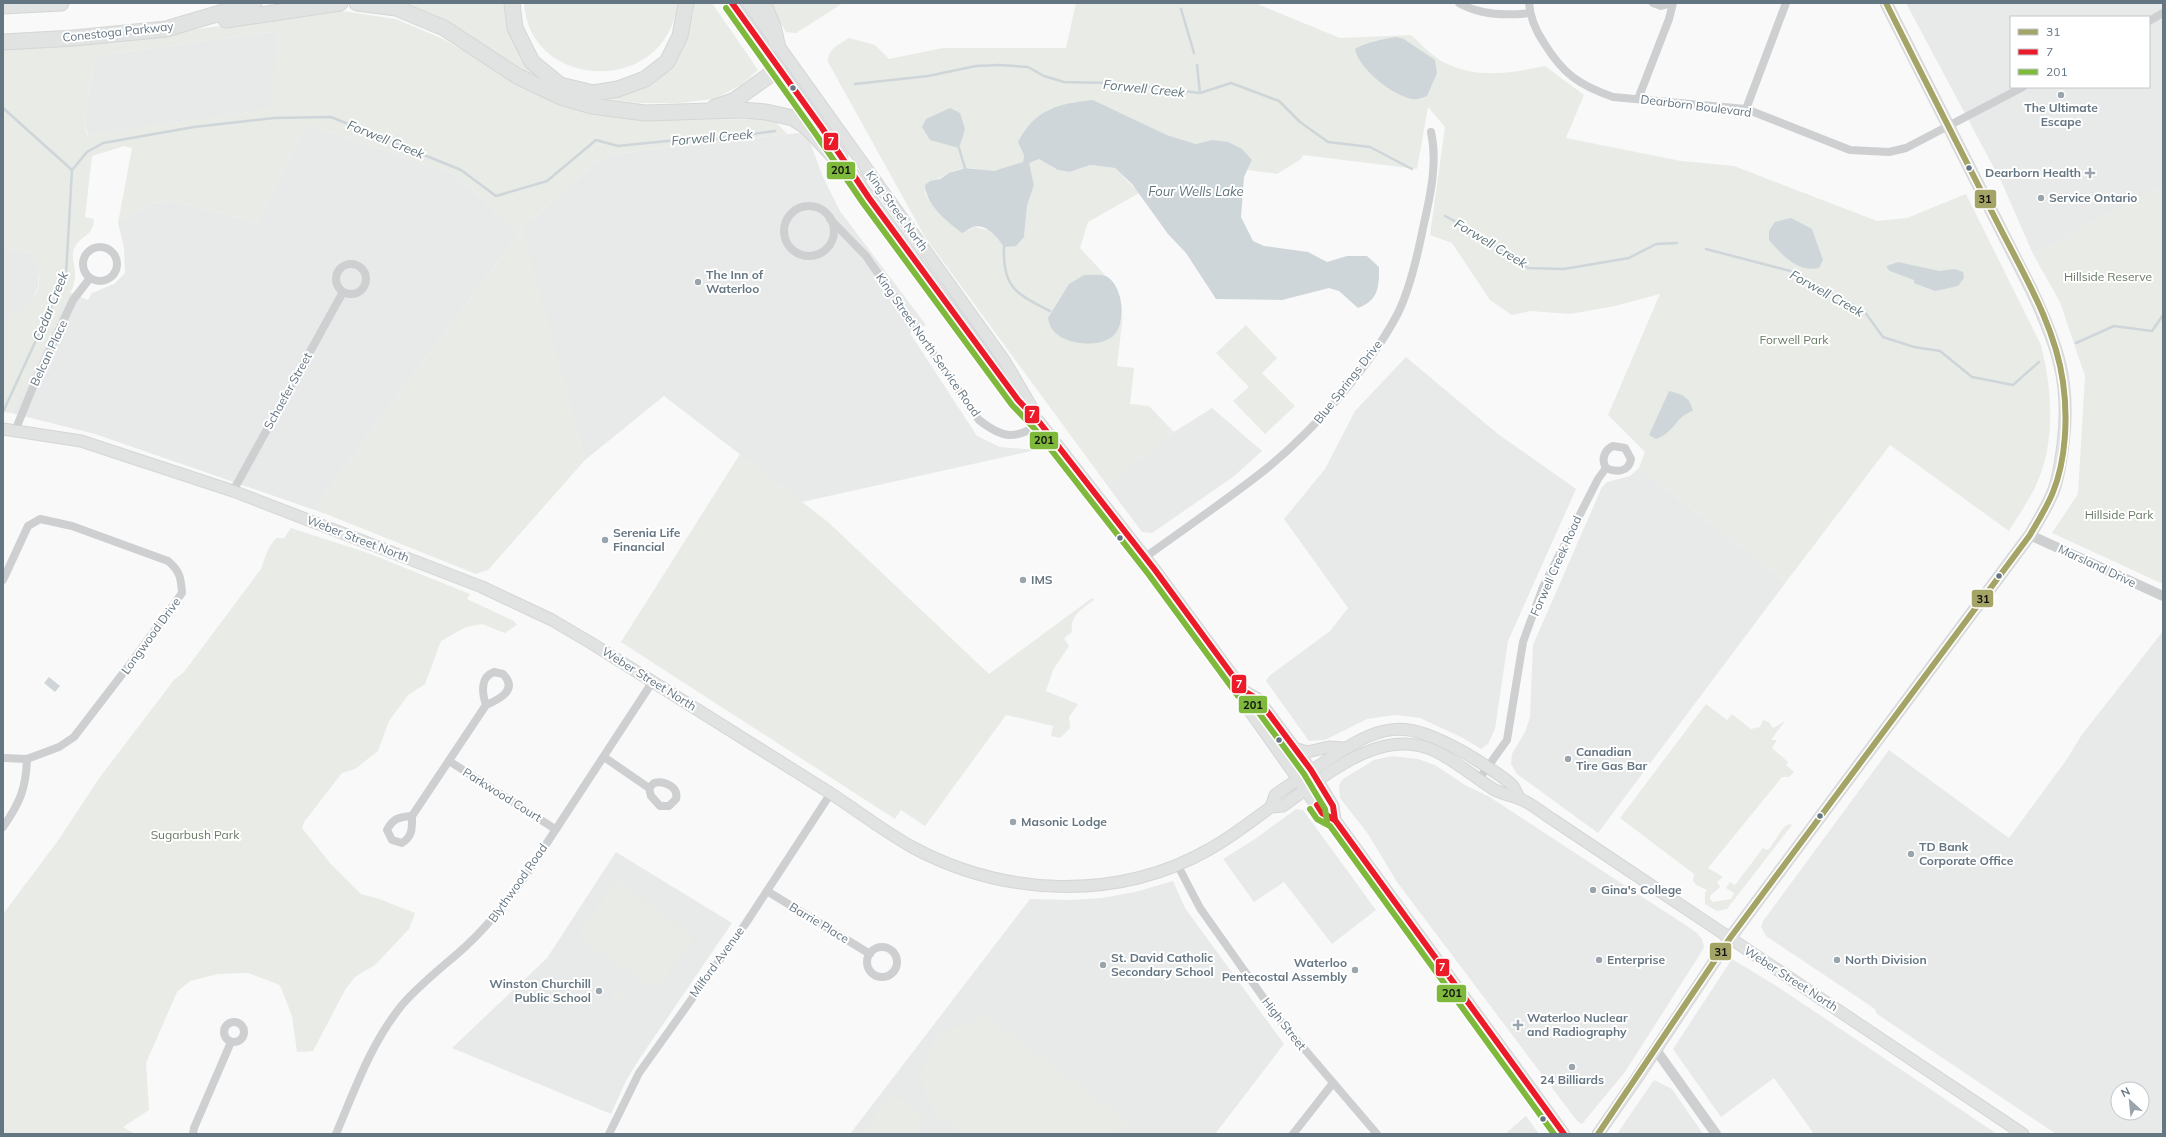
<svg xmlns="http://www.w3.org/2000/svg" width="2166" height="1137" viewBox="0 0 2166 1137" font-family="Mulish,sans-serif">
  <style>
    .built { fill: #e8e9e9; fill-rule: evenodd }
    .green { fill: #e8ebe6; fill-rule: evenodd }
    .water { fill: #ced6d9 }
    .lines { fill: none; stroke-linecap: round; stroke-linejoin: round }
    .stream { stroke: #ced6d9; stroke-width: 2.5 }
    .secondary-casing { stroke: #d5d6d7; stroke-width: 13 }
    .motorway-casing { stroke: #d5d6d6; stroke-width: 17 }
    .minor { stroke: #cecfd0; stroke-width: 8 }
    .tertiary { stroke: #cecfd0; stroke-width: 10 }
    .secondary { stroke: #e1e2e2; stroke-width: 11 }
    .motorway { stroke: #e1e2e2; stroke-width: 15 }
    .bus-1-casing { stroke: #fff; stroke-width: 9 }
    .bus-2-casing { stroke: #fff; stroke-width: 9 }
    .bus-3-casing { stroke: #fff; stroke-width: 9 }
    .bus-1 { stroke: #a4a466; stroke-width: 6 }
    .bus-2 { stroke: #ec1b29; stroke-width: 6 }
    .bus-3 { stroke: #7eb93c; stroke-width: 6 }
    .bus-dot { fill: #657683; stroke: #fff; stroke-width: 1.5 }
    .poi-dot { fill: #99a4ac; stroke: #fff; stroke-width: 1.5 }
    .labels { text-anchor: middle; stroke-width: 4; stroke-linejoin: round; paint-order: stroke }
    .street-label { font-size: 12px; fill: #657683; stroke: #fff }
    .poi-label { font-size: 12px; font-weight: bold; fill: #657683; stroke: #fff; text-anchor: start }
    .park-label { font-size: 12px; fill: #687a64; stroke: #fff }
    .water-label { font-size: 13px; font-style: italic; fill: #60757c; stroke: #fff }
    .line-badge { stroke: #fff; stroke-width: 1.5 }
    .badge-label { font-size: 11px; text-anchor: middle; font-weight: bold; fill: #fff }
    .pale-badge-label { font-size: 11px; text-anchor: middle; font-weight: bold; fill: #111 }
  </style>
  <rect width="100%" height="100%" fill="#f9f9f9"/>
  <!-- built -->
  <g class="built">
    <path d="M1906 3H2163V186L2033 254 2002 183ZM2011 17H2149V87H2011Z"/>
    <path d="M278 31 271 109 88 135 84 122 95 56Z"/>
    <path d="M306 124 454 174 519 233 317 504 326 514 95 434 11 413 69 292 88 300 92 293 114 284 125 273 124 248 118 223 152 203 175 201 258 223Z"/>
    <path d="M806 132 823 177 840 211 926 325 910 333 977 436 1000 447 1036 450 802 502 664 396 585 460 522 228 605 155Z"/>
    <path d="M3 249 31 252 39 268 38 286 33 298 24 308 8 316V361L3 360Z"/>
    <path d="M1406 357 1498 434 1576 489 1508 641 1495 729 1488 744 1481 749 1463 738 1420 718 1395 715 1367 719 1325 740 1309 741 1266 681 1269 676 1330 631 1348 608 1284 519 1325 469 1355 411Z"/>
    <path d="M1212 408 1262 451 1233 477 1152 533 1142 532 1107 485 1174 432Z"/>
    <path d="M1639 468 1786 582 1598 833 1517 774 1511 764 1512 754 1525 732 1530 717 1533 645 1536 638 1602 487 1607 482 1630 476Z"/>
    <path d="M2163 631V1134H2056L1877 1014 1875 1009 1766 936 1761 927 1763 921 1889 750 2009 838 2067 759 2081 736ZM2118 1089H2142V1113H2118Z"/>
    <path d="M1392 756 1418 759 1435 765 1465 785 1488 796 1696 932 1702 939 1704 947 1697 959 1625 1072 1582 1124 1577 1121 1397 882 1368 834 1340 798 1339 785 1343 779 1374 760Z"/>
    <path d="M1296 809 1303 810 1376 910 1332 944 1284 882 1254 902 1223 859 1255 839Z"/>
    <path d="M616 852 732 923 638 1061 626 1081 611 1114 452 1048 547 958Z"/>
    <path d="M1173 881 1185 908 1284 1044 1215 1134H850L1030 899 1070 900 1102 898 1135 892Z"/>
    <path d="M1732 959 1778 987 1997 1134H1814L1774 1078 1721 1117 1673 1049Z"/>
    <path d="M1654 1080 1672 1089 1703 1134H1617Z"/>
    <path d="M1526 1116 1539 1134H1505Z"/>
  </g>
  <!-- green -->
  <g class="green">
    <path d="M388 3H507L551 87 517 67Z"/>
    <path d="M524 3H677C668 96 529 92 524 3Z"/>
    <path d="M692 3H712L758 70 741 85 714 99 679 103H640L589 97 673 62 693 14Z"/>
    <path d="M769 3H843L796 33 786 32Z"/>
    <path d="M1076 3H1255L1340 38 1411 35C1421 44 1433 57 1445 63 1478 79 1511 73 1545 66L1584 95 1566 138 1681 161 1734 166 1877 221 1907 218 1966 194 2041 345C2052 390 2056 439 2037 483 2030 500 2018 515 2009 531L1890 445 1786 582 1639 468 1645 452 1608 415 1660 294 1615 306 1570 314 1530 311 1512 315 1490 300 1452 243 1430 235 1445 127 1428 107 1417 169 1303 155 1301 159 1277 174 1248 170 1252 160 1212 140 1196 144 1167 135 1093 100 1024 155 1023 162C1017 165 1000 171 993 171 984 172 974 167 965 168 952 169 943 179 930 181L925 193C934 213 949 221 968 231L974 227 988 230 999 238 1024 237 1027 206 1034 185 1028 163 1039 159 1058 170 1070 172 1090 165 1115 168 1139 193 1088 222 1080 248 1105 275H1084L1120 324 1123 314 1117 366 1134 368 1130 404 1149 406 1174 432 1107 485 925 237 828 62C827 49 840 44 849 38L875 45 889 59 943 48H1066ZM1404 39 1419 49 1370 41Z"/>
    <path d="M336 10 396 19 443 39 538 94 583 112 638 120 773 119 787 134 605 155 523 227 585 460 488 570 476 574 326 514 317 504 519 233 454 174 306 124 258 223 175 201 152 203 118 223 132 148 124 146 92 156 85 217 94 219C93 238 80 234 74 249 71 257 75 266 75 275 75 279 74 283 73 287L11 413 3 412V360L8 361V316C39 301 47 283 31 252L3 249V50L97 43ZM278 31 270 109 87 135 84 122 95 56Z"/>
    <path d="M2163 186V584L2052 533 2078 494 2085 376 2060 302 2033 254Z"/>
    <path d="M1246 325 1277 358 1262 373 1295 406 1265 434 1233 401 1249 387 1216 353Z"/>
    <path d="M740 454 828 522 989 674 1092 598 1094 600C1082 609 1070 615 1072 632L1064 638 1069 646 1053 670 1046 691 1078 704 1069 717 1070 728 1060 738 1051 736 1053 726 1006 715 925 826 901 810 895 819 621 642Z"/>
    <path d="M291 528 368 553 470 594 467 599 514 621 517 625 505 633 482 624 466 627 441 641 425 684 408 695 389 721 378 751 355 769 342 773 304 822 302 828 330 863 361 894 379 899 415 913 409 929 375 965 355 977 345 990 313 1051 297 1052 292 1016 280 985 248 973 218 974 190 981 177 992 146 1063 149 1110 123 1127 135 1134H3V914L57 842 100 777 174 680 184 672 261 569 268 549 276 538H284Z"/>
    <path d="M1706 704 1727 720 1732 714 1751 729 1760 727 1763 720 1769 722 1773 728 1785 721 1771 740H1777L1772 748 1788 762 1786 765 1794 772 1789 777H1782L1708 868 1723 877 1717 882 1720 887 1710 896V899L1713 902 1731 899 1734 893 1726 888 1730 882 1735 885 1763 848 1767 850 1770 848 1783 828 1789 824 1792 825 1727 909 1717 911 1705 904V893L1707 890 1696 885 1693 881 1694 874 1620 818Z"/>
    <path d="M616 879 694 938 656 990 577 937Z"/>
    <circle cx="618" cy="995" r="6"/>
    <path d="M981 1011 1129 1122 1123 1130 1116 1125 1118 1134H963L934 1112 923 1089 921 1073 931 1046 940 1035 954 1027 965 1023 980 1021 976 1018Z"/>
    <path d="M892 1093 927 1118 916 1134H862Z"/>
  </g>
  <!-- water -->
  <g class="water">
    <path d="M1396 37 1404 39 1435 60 1437 73 1427 96C1422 98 1416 100 1412 99 1392 95 1359 69 1355 49 1369 41 1380 40 1396 37Z"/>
    <path d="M1093 100 1167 135 1196 144 1212 140 1228 142 1242 149 1252 160 1244 177 1241 217 1253 241 1264 246 1308 252 1327 262 1347 256H1367L1379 267C1379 287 1379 300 1358 308L1339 291 1329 288 1282 300 1216 299 1186 253 1168 234 1132 184 1115 168 1090 165 1070 172 1058 170 1039 159 1029 163 1034 185 1027 206 1024 237 1016 246 1004 247C998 238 986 223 973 227 970 228 966 232 962 233 947 221 926 206 925 185L930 181 940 179 949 173 965 168 994 171 1023 162 1024 155 1018 142C1035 109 1058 104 1093 100Z"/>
    <path d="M950 108 960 113 965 129 959 148 930 140 922 127 926 119Z"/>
    <path d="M1791 218 1812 229 1823 260 1819 268C1798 273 1781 254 1769 240V231L1775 222Z"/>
    <path d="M1898 262 1939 271 1955 269 1963 272 1964 278 1958 286 1935 291 1914 283V280L1890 271 1887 268V266Z"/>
    <path d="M1084 275C1090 275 1101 274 1106 276 1123 285 1128 324 1112 337 1097 348 1063 345 1052 329 1050 327 1049 321 1048 318L1069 284Z"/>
    <path d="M1669 391C1682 394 1690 397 1693 411 1675 416 1675 433 1656 439L1649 435Z"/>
    <path d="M49 677 60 686 55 692 44 683Z"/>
  </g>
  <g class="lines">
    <!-- stream -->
    <g class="stream">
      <path d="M1181 9 1194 53"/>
      <path d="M1197 65 1200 93"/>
      <path d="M855 84 928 76 976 66 1000 65 1028 67 1044 76 1064 82 1112 83 1200 93 1231 83 1279 101 1300 122 1328 142 1370 147 1412 169"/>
      <path d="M3 108 72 170"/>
      <path d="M959 148 965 168"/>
      <path d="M72 170 87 152 103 143 194 127 274 118 331 117 461 170 496 196 547 181 596 140 618 146 667 141 707 140 775 131"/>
      <path d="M1445 216 1471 230 1528 268 1564 269 1629 258 1656 244 1677 243"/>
      <path d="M1004 247C1002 288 1017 294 1050 311"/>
      <path d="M1706 249 1794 272 1864 311 1883 337 1914 347 1940 351 1972 377 2013 385 2039 362"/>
      <path d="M2076 343 2114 326 2152 331 2163 315"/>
      <path d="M3 412 66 275 72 170"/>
    </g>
    <!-- secondary casing -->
    <g class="secondary-casing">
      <g id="secondary">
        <path d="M732 3 842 157"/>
        <path d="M748 3 1004 360 1034 411"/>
        <path d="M854 176 1018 400 1040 423 1155 570 1244 691 1258 699 1311 770 1333 806 1335 820"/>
        <path d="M3 429 81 441 233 491 482 587 552 620 591 643C667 690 743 738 819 786 850 805 880 829 912 847 1003 896 1116 902 1208 850 1230 838 1250 822 1271 807L1283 806C1325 776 1382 724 1437 752 1457 762 1474 777 1493 789 1502 794 1509 795 1518 798 1530 802 1541 812 1552 819L2023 1134"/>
        <path d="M1244 691 1247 707 1322 813 1335 820 1564 1134"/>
        <path d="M1294 748 1307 752 1329 747 1345 748"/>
        <path d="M1271 807 1275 795C1290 784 1307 774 1323 763 1382 723 1402 717 1467 754 1478 761 1503 776 1512 785 1515 788 1517 794 1519 798"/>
        <path d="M1598 1134 1637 1078 1730 938 2030 535C2038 521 2047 507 2053 492 2059 477 2061 459 2063 444 2071 382 2057 344 2031 289L1886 3"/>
      </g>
    </g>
    <!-- motorway casing -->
    <g class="motorway-casing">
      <g id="motorway">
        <path d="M357 3 396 8 444 28 517 76 561 97 592 106 645 113 742 110 766 112 793 118 807 127 858 182"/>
        <path d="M512 3 515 28 532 62 560 85 593 93 618 89 645 79 667 62 680 36 686 3"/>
        <path d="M763 3 773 26 777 44"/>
        <path d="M3 6 61 3"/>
        <path d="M226 20 340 3"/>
        <path d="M3 42 74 38 166 29 254 3"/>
        <path d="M715 107 735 100 778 69"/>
      </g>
    </g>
    <!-- minor -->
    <g class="minor">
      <path d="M1459 3C1480 15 1505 16 1530 13"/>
      <path d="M1529 3C1530 17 1536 31 1544 43 1563 74 1579 85 1613 97L1746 109 1850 150 1889 152 1906 148 2023 87"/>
      <path d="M1653 3 1661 6 1672 3"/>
      <path d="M2149 21 2163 13"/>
      <path d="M1638 99 1669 19 1673 3"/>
      <path d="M1746 109 1786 3"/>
      <circle cx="809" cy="231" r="25"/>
      <path d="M830 219 866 256 979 420C1002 438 1015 441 1040 423"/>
      <circle cx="100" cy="264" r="17"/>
      <circle cx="351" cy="279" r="15"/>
      <path d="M15 431 37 377 73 300 90 278"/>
      <path d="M233 491 343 292"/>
      <path d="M1144 558C1185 528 1227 500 1266 469 1314 430 1368 369 1397 315 1409 292 1418 253 1423 228 1430 197 1438 163 1431 132"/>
      <path d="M3 580 28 526 40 519 72 526 168 561C180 571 181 578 182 593L127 668 74 737 59 747 27 759 3 758"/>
      <path d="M604 757 649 788 651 796 660 806H669L676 799C679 787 664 780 654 783L649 788"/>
      <path d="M449 761 555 829"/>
      <path d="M1479 779 1507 740 1523 642 1543 587 1598 479 1606 468C1601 460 1604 450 1613 446L1625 448 1631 459C1629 472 1616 473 1606 468"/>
      <path d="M412 816C399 817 393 818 387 830L392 840 402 843C413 836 412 828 412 816L486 705C498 700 519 690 503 674L494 672C480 677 482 693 486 705"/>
      <path d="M3 827C20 803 26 788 27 759"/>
      <path d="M1177 864 1200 908 1277 1017 1377 1134"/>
      <path d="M767 891 870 954"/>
      <circle cx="882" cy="962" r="15"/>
      <circle cx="234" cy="1032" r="10"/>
      <path d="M193 1134 194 1128 231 1042"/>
      <path d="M336 1134C355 1089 371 1043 402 1005 421 983 444 966 465 947 488 926 506 903 524 878L653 681"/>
      <path d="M609 1134 639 1073 746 923 831 793"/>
      <path d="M1293 1134 1333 1083"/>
    </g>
    <!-- tertiary -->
    <g class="tertiary">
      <path d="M2030 535 2163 596"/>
      <path d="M1656 1050 1716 1134"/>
    </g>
    <!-- secondary -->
    <use href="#secondary" class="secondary"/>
    <!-- motorway -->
    <use href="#motorway" class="motorway"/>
    <!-- bus-1 casing -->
    <g class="bus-1-casing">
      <path id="bus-1" d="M1598 1134 1730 938 2030 535C2038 521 2047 507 2053 492 2066 460 2068 417 2063 382 2055 324 2021 270 1995 218 1959 147 1922 75 1886 3"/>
    </g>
    <!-- bus-2 casing -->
    <g class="bus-2-casing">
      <g id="bus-2">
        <path d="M732 3 822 128 869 198 1018 400 1040 423 1155 570 1244 691 1258 699 1311 770 1333 806 1335 820"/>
        <path d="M1317 805 1322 813 1335 820 1564 1134"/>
      </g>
    </g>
    <!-- bus-3 casing -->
    <g class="bus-3-casing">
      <g id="bus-3">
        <path d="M726 8 815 133 863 203 1012 405 1034 428 1149 575 1238 696 1253 705 1304 774 1325 809 1327 821"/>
        <path d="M1310 809 1317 819 1330 826 1554 1134"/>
      </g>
    </g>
    <!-- bus-1 -->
    <use href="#bus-1" class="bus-1"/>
    <!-- bus-2 -->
    <use href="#bus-2" class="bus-2"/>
    <!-- bus-3 -->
    <use href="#bus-3" class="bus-3"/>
  </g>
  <!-- markers -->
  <g class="bus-dot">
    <circle cx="793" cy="88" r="3.5"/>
    <circle cx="1969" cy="168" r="3.5"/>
    <circle cx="1120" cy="538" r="3.5"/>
    <circle cx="1999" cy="576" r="3.5"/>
    <circle cx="1279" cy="740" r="3.5"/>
    <circle cx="1820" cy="816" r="3.5"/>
    <circle cx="1543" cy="1119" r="3.5"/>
  </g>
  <g class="poi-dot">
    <circle cx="2061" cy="95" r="4"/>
    <path d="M2088 167h4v4h4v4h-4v4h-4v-4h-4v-4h4z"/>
    <circle cx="2041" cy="198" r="4"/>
    <circle cx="698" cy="282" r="4"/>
    <circle cx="605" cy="540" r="4"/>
    <circle cx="1023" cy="580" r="4"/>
    <circle cx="1568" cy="759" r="4"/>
    <circle cx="1013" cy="822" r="4"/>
    <circle cx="1911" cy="854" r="4"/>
    <circle cx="1593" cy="890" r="4"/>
    <circle cx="1599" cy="960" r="4"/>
    <circle cx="1837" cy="960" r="4"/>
    <circle cx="1103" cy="965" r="4"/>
    <circle cx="1355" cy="970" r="4"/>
    <circle cx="599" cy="991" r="4"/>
    <path d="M1516 1019h4v4h4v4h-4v4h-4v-4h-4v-4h4z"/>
    <circle cx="1572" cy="1067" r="4"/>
  </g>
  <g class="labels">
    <!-- street labels -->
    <g class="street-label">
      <text transform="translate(118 32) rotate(-6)" y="4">Conestoga Parkway</text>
      <text transform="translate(1696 106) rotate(7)" y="4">Dearborn Boulevard</text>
      <text transform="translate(897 211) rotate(54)" y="4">King Street North</text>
      <text transform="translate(928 345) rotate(55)" y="4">King Street North Service Road</text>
      <text transform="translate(49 353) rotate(-65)" y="4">Belcan Place</text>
      <text transform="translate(1348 382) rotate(-52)" y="4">Blue Springs Drive</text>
      <text transform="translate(288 391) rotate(-61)" y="4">Schaefer Street</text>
      <text transform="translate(358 539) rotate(21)" y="4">Weber Street North</text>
      <text transform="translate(1556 566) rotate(-66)" y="4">Forwell Creek Road</text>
      <text transform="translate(2097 566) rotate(25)" y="4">Marsland Drive</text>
      <text transform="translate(151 636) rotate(-54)" y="4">Longwood Drive</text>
      <text transform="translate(649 679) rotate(32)" y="4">Weber Street North</text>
      <text transform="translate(502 795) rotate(32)" y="4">Parkwood Court</text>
      <text transform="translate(518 883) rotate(-55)" y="4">Blythwood Road</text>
      <text transform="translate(819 923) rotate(31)" y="4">Barrie Place</text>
      <text transform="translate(717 962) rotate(-54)" y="4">Milford Avenue</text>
      <text transform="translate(1791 979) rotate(33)" y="4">Weber Street North</text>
      <text transform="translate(1284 1024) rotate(52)" y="4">High Street</text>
    </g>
    <!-- poi labels -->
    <g class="poi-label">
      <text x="2061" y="112" text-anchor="middle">The Ultimate<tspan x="2061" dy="14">Escape</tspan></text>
      <text x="2081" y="177" text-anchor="end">Dearborn Health</text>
      <text x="2049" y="202">Service Ontario</text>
      <text x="706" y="279">The Inn of<tspan x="706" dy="14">Waterloo</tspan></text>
      <text x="613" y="537">Serenia Life<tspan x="613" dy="14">Financial</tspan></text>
      <text x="1031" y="584">IMS</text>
      <text x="1576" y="756">Canadian<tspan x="1576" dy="14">Tire Gas Bar</tspan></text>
      <text x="1021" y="826">Masonic Lodge</text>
      <text x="1919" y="851">TD Bank<tspan x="1919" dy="14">Corporate Office</tspan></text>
      <text x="1601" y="894">Gina's College</text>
      <text x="1111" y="962">St. David Catholic<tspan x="1111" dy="14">Secondary School</tspan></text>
      <text x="1607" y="964">Enterprise</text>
      <text x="1845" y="964">North Division</text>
      <text x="1347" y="967" text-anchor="end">Waterloo<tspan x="1347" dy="14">Pentecostal Assembly</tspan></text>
      <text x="591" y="988" text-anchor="end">Winston Churchill<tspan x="591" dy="14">Public School</tspan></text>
      <text x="1527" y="1022">Waterloo Nuclear<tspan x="1527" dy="14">and Radiography</tspan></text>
      <text x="1572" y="1084" text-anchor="middle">24 Billiards</text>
    </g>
    <!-- park labels -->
    <g class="park-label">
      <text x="2108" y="281">Hillside Reserve</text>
      <text x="1794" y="344">Forwell Park</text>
      <text x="2119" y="519">Hillside Park</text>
      <text x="195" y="839">Sugarbush Park</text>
    </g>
    <!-- water labels -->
    <g class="water-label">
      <text transform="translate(1144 88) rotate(6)" y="5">Forwell Creek</text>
      <text transform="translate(712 137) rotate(-5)" y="5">Forwell Creek</text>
      <text transform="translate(386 139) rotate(22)" y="5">Forwell Creek</text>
      <text x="1196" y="196">Four Wells Lake</text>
      <text transform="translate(1491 243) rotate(31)" y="5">Forwell Creek</text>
      <text transform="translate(1827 293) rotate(29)" y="5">Forwell Creek</text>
      <text transform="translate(50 306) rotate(-68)" y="5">Cedar Creek</text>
    </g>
  </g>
  <g class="line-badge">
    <rect x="823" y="132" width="16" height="19" rx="4" fill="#ec1b29"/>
    <rect x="826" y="161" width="30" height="19" rx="4" fill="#7eb93c"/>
    <rect x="1974" y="189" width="23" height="20" rx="4" fill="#a4a466"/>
    <rect x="1024" y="405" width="16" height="19" rx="4" fill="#ec1b29"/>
    <rect x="1029" y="431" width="30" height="19" rx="4" fill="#7eb93c"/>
    <rect x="1971" y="589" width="23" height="19" rx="4" fill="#a4a466"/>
    <rect x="1231" y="674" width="16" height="20" rx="4" fill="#ec1b29"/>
    <rect x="1238" y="695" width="30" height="19" rx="4" fill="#7eb93c"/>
    <rect x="1709" y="942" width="23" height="19" rx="4" fill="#a4a466"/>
    <rect x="1435" y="958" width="15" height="19" rx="4" fill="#ec1b29"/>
    <rect x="1436" y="984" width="31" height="19" rx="4" fill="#7eb93c"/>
  </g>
  <g class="badge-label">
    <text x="831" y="145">7</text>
    <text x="1032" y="418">7</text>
    <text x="1239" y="688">7</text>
    <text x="1442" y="971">7</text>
  </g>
  <g class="pale-badge-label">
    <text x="841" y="174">201</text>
    <text x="1985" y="203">31</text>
    <text x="1044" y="444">201</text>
    <text x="1983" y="603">31</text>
    <text x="1253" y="709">201</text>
    <text x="1721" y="956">31</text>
    <text x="1452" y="997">201</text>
  </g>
  <!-- border -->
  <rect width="2166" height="1137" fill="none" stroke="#657683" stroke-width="8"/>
  <!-- legend -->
  <rect x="2010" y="16" width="140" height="72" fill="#ffffff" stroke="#c1c8cd"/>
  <rect x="2018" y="29" width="20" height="6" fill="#a4a466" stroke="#c1c8cd"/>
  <text x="2046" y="36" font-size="12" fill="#657683">31</text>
  <rect x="2018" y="49" width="20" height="6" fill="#ec1b29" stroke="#c1c8cd"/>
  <text x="2046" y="56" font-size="12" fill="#657683">7</text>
  <rect x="2018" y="69" width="20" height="6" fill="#7eb93c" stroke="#c1c8cd"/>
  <text x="2046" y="76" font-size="12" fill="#657683">201</text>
  <!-- north arrow -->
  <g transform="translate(2130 1101) rotate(333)"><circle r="19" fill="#ffffff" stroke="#c1c8cd"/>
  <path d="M0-3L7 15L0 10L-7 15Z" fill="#99a4ac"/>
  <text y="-6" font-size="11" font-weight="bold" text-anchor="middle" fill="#657683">N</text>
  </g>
</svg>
